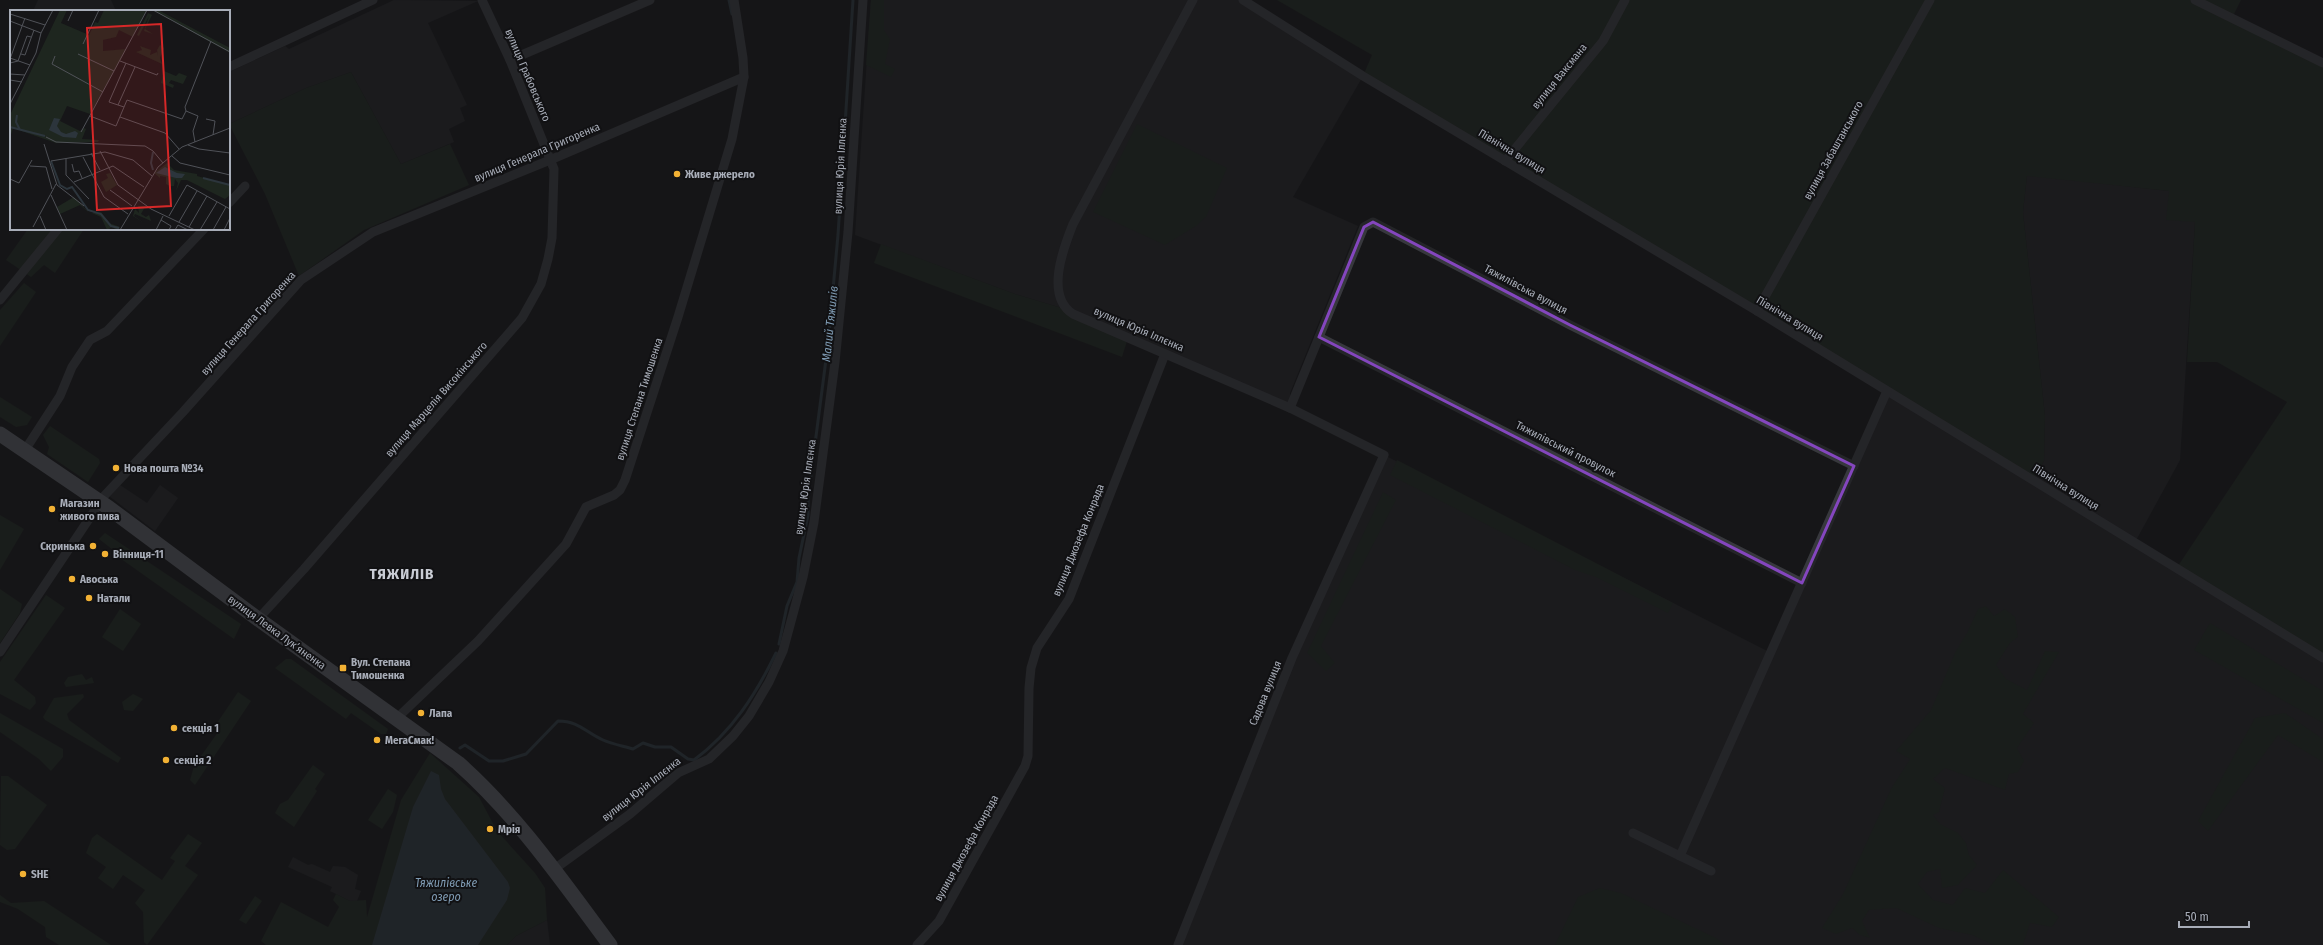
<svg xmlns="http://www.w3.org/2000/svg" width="2323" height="945" viewBox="0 0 2323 945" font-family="'Fira Sans Condensed',sans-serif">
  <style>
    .built { fill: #222225 }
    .green { fill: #1e261f }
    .water { fill: #2c353c }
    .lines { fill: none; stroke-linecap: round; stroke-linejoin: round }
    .stream { stroke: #2c353c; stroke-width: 3 }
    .minor { stroke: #37383d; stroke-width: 9 }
    .primary { stroke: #53555c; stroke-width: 15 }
    .marked { fill: none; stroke: #8446be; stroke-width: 3; stroke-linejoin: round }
    .poi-dot { fill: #f2b134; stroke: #111113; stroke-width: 1.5 }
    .labels { text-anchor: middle; stroke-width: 4; stroke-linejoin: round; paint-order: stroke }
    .street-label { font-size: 11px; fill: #a8adb8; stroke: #111113 }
    .poi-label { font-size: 11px; font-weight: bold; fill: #a8adb8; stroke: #111113; text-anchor: start }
    .water-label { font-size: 12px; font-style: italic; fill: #7f9bb3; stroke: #111113 }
    .district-label { font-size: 15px; font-weight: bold; letter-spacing: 1px; fill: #c9ccd4; stroke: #111113 }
    .inset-river { fill: none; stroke: #2c353c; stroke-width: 2 }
    .inset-road { fill: none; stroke: #505258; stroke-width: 1 }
    .view { fill: #d62828; fill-opacity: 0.15; stroke: #d62828; stroke-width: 2 }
    .inset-edge { fill: none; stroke: #a8adb8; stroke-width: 2 }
  </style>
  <rect width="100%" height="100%" fill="#161618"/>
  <!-- built -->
  <g class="built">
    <path d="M38 0H111L116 11H33Z"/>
    <path d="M394 0 478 1 428 23 467 105 460 108 465 121 449 129 454 142 401 164 351 72 306 88 229 124V72L285 46 289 49Z"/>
    <path d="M871 0H1243L1363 76 1293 197 1358 226 1290 393V408L1065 309 1015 294 855 235Z"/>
    <path d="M2027 175 2169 191 2195 222 2180 460 2134 544 2323 658V945H1181L1292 658 1384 455 1771 653 1887 391 2033 480 2044 461 2045 416 2023 212Z"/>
    <path d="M120 485 147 503 160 485 178 498 155 531 109 496Z"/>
    <path d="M293 857 308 865 312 864 330 872 333 866 345 867 358 875 355 889 361 891 357 901H350L330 891 332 887 288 867Z"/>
    <path d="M547 920 550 945H507L516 936Z"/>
  </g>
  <!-- green -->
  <g class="green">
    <path d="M871 0H884V30L890 39 885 64 895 69 891 77 866 65Z"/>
    <path d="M1277 0H2241L2232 18 2323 63V658L2176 569 2287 402 2217 362H2187L2195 222 2166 220 2169 191 2027 176 2023 212 2045 416 2044 461 2033 481 1363 76 1372 55Z"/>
    <path d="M351 72 401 164 450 144 469 185 364 230 299 276 265 194 229 124 306 88Z"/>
    <path d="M1137 124 1227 168 1206 217 1196 226 1165 245 1093 212Z"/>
    <path d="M28 229H84L55 273 44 265 31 277 6 260Z"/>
    <path d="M881 244 1015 294 1065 309 1128 338 1122 357 874 263Z"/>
    <path d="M24 283 36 292 0 346V310Z"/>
    <path d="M0 397 32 417 27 425 16 427 0 417Z"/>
    <path d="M50 426 99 459 100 463 88 482 47 454 49 447 43 435Z"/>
    <path d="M1397 460 1673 603 1668 613 1596 577 1575 570 1390 475Z"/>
    <path d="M1383 492 1396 500 1321 646 1335 663 1326 671 1307 653Z"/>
    <path d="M0 515 24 529 0 570Z"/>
    <path d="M105 533 241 624 234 639 117 556V553L99 539Z"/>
    <path d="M0 589 22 604 20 613 0 643Z"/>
    <path d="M46 595 65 608 14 680 35 697 36 703 30 710 0 694V662Z"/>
    <path d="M1986 606 1994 616 2005 609 2015 617 2018 637 2010 643 1996 665 2006 679 2027 690 2045 651 2059 652 2023 714 2034 723 2017 748 2024 761 2018 772 2009 774 2005 790 1945 768 1933 779 1945 788 1939 812 1933 815 1940 824 1958 833 1966 843 1969 855 1977 865 1958 885 1942 888 1940 869 1927 872 1918 884 1933 900 1953 905 1965 888 1985 893 2003 870 2059 917 2052 927 2030 923 2023 945H1994L1972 935 1939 928 1896 908 1869 910 1862 921 1870 938 1860 935 1852 928 1836 934 1822 928 1843 894 1891 789 1910 759 1896 751 1931 710 1955 653 1967 633 1978 609Z"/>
    <path d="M120 609 141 624 123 651 102 637Z"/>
    <path d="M2210 623 2323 691V723L2194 650Z"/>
    <path d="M286 659H291L388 729 386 734H381L351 713 346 719 275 668Z"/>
    <path d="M82 674 86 680 92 677 94 683 66 687 64 683 68 677Z"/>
    <path d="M238 692 251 701 195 785 190 780 194 766 218 732 217 723Z"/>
    <path d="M83 694 84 697 67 714 69 720 121 758 118 763 45 720 43 717 54 698Z"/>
    <path d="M133 694 143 699 133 711 124 710 122 702Z"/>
    <path d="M0 713 63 749V757L51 771 39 759 0 732Z"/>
    <path d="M2285 713 2323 739V762L2278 735 2208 831 2198 821 2255 718Z"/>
    <path d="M430 753 479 797 497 831 535 873 545 888 547 920 516 936 507 945H266L261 941 281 902 328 927 339 907 333 900 336 894 350 901 366 900 367 917 401 800Z"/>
    <path d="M313 765 325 774 315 789 317 791 294 827 275 813 280 804 288 800Z"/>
    <path d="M1 776H8L47 805 15 849 7 850 0 845Z"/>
    <path d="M388 789 397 795 393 812 382 829 368 820Z"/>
    <path d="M97 834 162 880 175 861 170 858 188 834 202 843 185 866 198 875 147 945 144 942 143 912 135 903 145 890 123 875 113 889 98 878 106 867 86 853 92 838Z"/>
    <path d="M1600 888 1621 893 1716 938 1725 945H1555L1578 897Z"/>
    <path d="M0 895 11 903 44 901 111 945H59L46 937 45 927 18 909 0 902Z"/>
    <path d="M255 896 262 901 246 924 239 920Z"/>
  </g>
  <!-- water -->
  <path class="water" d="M431 771 439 775 441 789 445 799 508 882 510 888 507 900 478 945H372L413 807Z"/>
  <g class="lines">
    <!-- stream -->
    <g class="stream">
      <path d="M729 0 732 14"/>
      <path d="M779 644 787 606 797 582 799 558 808 515V498L828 344 838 235 853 0"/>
      <path d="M460 748 465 745 489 761H503L526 754 558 721C579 721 585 732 603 740 612 744 623 746 633 749L643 743 655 747H671L688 759 694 760C732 732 756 694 776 653"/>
    </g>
    <!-- minor -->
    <g class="minor">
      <path d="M1243 0 1363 76 1757 311 2323 658"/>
      <path d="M2195 0 2323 63"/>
      <path d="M510 60 650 0"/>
      <path d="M229 67 373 0"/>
      <path d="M1505 161 1603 41 1625 0"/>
      <path d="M229 203 245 186"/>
      <path d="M0 300 58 229"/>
      <path d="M1757 311 1930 0"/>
      <path d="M1319 337 1802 583"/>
      <path d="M1290 408 1364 227 1373 222 1570 325 1854 466"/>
      <path d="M25 450 60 396 72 367 90 340 107 331 204 229"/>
      <path d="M258 619 304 569 522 318 541 284 548 259 552 238 554 169 510 60 482 0"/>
      <path d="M0 652 105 495 183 412 301 280 373 232 550 160 744 77"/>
      <path d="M396 719 478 641 566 544 586 507 614 495 620 490 625 480 678 317 732 139 744 77 743 58 734 0"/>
      <path d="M1633 833 1680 856"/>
      <path d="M553 870 630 814 678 773 709 759 733 736 749 716 769 682 783 651 803 577 814 522 835 362 848 232 863 0"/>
      <path d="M1711 871 1680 856 1887 391"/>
      <path d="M917 945 939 921 1025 766 1028 756 1029 688 1031 668 1037 648 1069 599 1165 354"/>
      <path d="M1178 945 1292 658 1384 455 1290 408 1073 314C1045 296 1063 249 1073 224L1193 0"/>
    </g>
    <!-- primary -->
    <path class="primary" d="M0 434 109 508 258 619 458 763C517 815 563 882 610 945"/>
  </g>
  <!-- marked area -->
  <path d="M0 0H2323V945H0ZM1373 222 1570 325 1854 466 1802 583 1319 337 1364 227Z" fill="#161618" fill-opacity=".55" fill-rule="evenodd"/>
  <path class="marked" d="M1373 222 1570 325 1854 466 1802 583 1319 337 1364 227Z"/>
  <!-- markers -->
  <g class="poi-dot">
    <circle cx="677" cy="174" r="4"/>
    <circle cx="116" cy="468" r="4"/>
    <circle cx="52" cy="509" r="4"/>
    <circle cx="93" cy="546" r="4"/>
    <circle cx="105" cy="554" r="4"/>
    <circle cx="72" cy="579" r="4"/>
    <circle cx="89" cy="598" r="4"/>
    <rect x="339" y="664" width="8" height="8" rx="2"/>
    <circle cx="421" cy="713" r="4"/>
    <circle cx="174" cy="728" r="4"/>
    <circle cx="377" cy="740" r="4"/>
    <circle cx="166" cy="760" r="4"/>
    <circle cx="490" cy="829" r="4"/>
    <circle cx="23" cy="874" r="4"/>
  </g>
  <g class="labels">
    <!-- street labels -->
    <g class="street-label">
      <text transform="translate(528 75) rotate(67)" y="4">вулиця Грабовського</text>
      <text transform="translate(1559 76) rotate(-51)" y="4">вулиця Ваксмана</text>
      <text transform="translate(1833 150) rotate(-61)" y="4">вулиця Забаштанського</text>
      <text transform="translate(1512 151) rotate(31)" y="4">Північна вулиця</text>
      <text transform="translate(537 152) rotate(-23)" y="4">вулиця Генерала Григоренка</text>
      <text transform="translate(840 166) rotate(-87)" y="4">вулиця Юрія Іллєнка</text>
      <text transform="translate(1526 289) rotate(28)" y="4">Тяжилівська вулиця</text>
      <text transform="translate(1790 318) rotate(31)" y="4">Північна вулиця</text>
      <text transform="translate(248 323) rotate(-48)" y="4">вулиця Генерала Григоренка</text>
      <text transform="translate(1139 329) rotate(23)" y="4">вулиця Юрія Іллєнка</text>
      <text transform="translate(436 399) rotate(-49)" y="4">вулиця Марцелія Високінського</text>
      <text transform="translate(639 399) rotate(-72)" y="4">вулиця Степана Тимошенка</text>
      <text transform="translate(1566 449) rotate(27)" y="4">Тяжилівський провулок</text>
      <text transform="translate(805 487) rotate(-82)" y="4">вулиця Юрія Іллєнка</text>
      <text transform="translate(2066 487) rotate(32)" y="4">Північна вулиця</text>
      <text transform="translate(1078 540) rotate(-68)" y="4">вулиця Джозефа Конрада</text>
      <text transform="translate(277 632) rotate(36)" y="4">вулиця Левка Лукʼяненка</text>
      <text transform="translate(1265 693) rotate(-68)" y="4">Садова вулиця</text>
      <text transform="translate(641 789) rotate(-38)" y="4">вулиця Юрія Іллєнка</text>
      <text transform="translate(966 848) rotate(-61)" y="4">вулиця Джозефа Конрада</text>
    </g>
    <!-- poi labels -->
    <g class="poi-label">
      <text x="685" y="178">Живе джерело</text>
      <text x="124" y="472">Нова пошта №34</text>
      <text x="60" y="507">Магазин<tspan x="60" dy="13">живого пива</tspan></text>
      <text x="85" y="550" text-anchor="end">Скринька</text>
      <text x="113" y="558">Вінниця-11</text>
      <text x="80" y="583">Авоська</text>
      <text x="97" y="602">Натали</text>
      <text x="351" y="666">Вул. Степана<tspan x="351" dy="13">Тимошенка</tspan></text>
      <text x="429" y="717">Лапа</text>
      <text x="182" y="732">секція 1</text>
      <text x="385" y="744">МегаСмак!</text>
      <text x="174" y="764">секція 2</text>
      <text x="498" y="833">Мрія</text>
      <text x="31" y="878">SHE</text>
    </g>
    <!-- water labels -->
    <g class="water-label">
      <text transform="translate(830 324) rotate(-84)" y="4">Малий Тяжилів</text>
      <text x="446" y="887">Тяжилівське<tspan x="446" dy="14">озеро</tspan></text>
    </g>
    <!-- district labels -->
    <g class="district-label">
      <text x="402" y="579">ТЯЖИЛІВ</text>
    </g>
  </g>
  <!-- overview -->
  <g transform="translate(10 10)">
    <rect width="220" height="220" fill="#161618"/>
    <path d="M50 0H57L51 13 79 25 85 12 88 13 94 0H137L123 27 109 20 106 27 93 30V41L116 39 80 104 57 96 50 111 70 121 74 118 76 119 72 129 89 130 88 132 46 133 3 118 0 128V105ZM143 0H148L220 38V43ZM138 3 142 5 135 19 143 24 134 21 139 6 129 26 127 25ZM150 35 154 38 150 48 152 54 126 42 132 40 130 36 141 40 140 45 147 42 148 46 147 40ZM154 61 166 66 169 63 177 66 173 74 161 70 159 73 164 75 163 78 151 73ZM157 153 164 160 187 164V166L220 175V185L215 189 177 170H171L166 181 168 173 165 169 164 176H160L156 174V167L150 166V168L144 163ZM100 163 107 175 96 182 91 172 98 168 96 164ZM64 187 79 203 70 195 50 204 47 197ZM128 196H135L141 200 135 197 131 204 136 207 139 205 141 211 125 204 124 206 134 213 123 206 125 199 129 203ZM91 202 99 213 110 217 107 220 102 217 97 220 91 207 82 203Z" fill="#1e261f"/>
    <path d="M44 108 50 109 47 116 51 122 56 124 65 121 68 123 66 128 53 127 39 120ZM155 157 167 163 175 164 194 169 175 164 172 168H166L146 163Z" fill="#2c353c"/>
    <path class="inset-river" d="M7 105 6 112 10 120M0 117 35 126M143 142 141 153 143 160M41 151 50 175 57 179 62 177 78 200 91 204 101 216 109 218M193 168 220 175"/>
    <path class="inset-road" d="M143 0 220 42M0 4 35 15M0 11 31 23M58 11 63 0M73 34 89 0M11 44 15 45 24 20M68 44 104 61M45 46 42 54 93 82M0 48 20 55M0 49 15 8M110 51 147 65 148 63M0 53 8 51 17 26 21 27M0 64 15 65M0 70 12 72M0 94 26 43 31 23 43 0M108 95 125 57M114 97 99 92 116 53M176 101 175 97 201 31M80 106 106 116 117 90 172 109 176 101 188 106M110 107 155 123 169 139M196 109 205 111 203 125M71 122 137 0M36 127 46 132 135 136 143 141 153 153M185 132 183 121 188 106M34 134 47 175 74 196M178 135 189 139 220 143M90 141 108 175 141 199 185 220M81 143 90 160M162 146 170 153 220 165M73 147 94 187 118 204M56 149V165L79 189M41 151 95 142 123 150 142 166M62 154 64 162 69 161 72 168M20 156 36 157 42 179M0 169 9 173 22 150M64 172 103 156 134 177M100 180 122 196M41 185 57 220M30 206 36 220M159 206 177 175 220 199M151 210 161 216 159 220M169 212 187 181M23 217 46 174M179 217 197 186M110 220 148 157 172 137 220 118M146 220 153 206M165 220 168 215 178 220M190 220 207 192M203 220 216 197M214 220 220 208"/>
    <path class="view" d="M151 14 161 196 87 200 77 18Z"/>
    <rect width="220" height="220" class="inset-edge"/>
  </g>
  <!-- scale -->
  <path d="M2179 921v6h70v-6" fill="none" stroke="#a8adb8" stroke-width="2"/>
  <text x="2185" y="921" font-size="12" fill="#a8adb8" stroke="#111113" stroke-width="3" paint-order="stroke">50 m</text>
</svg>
